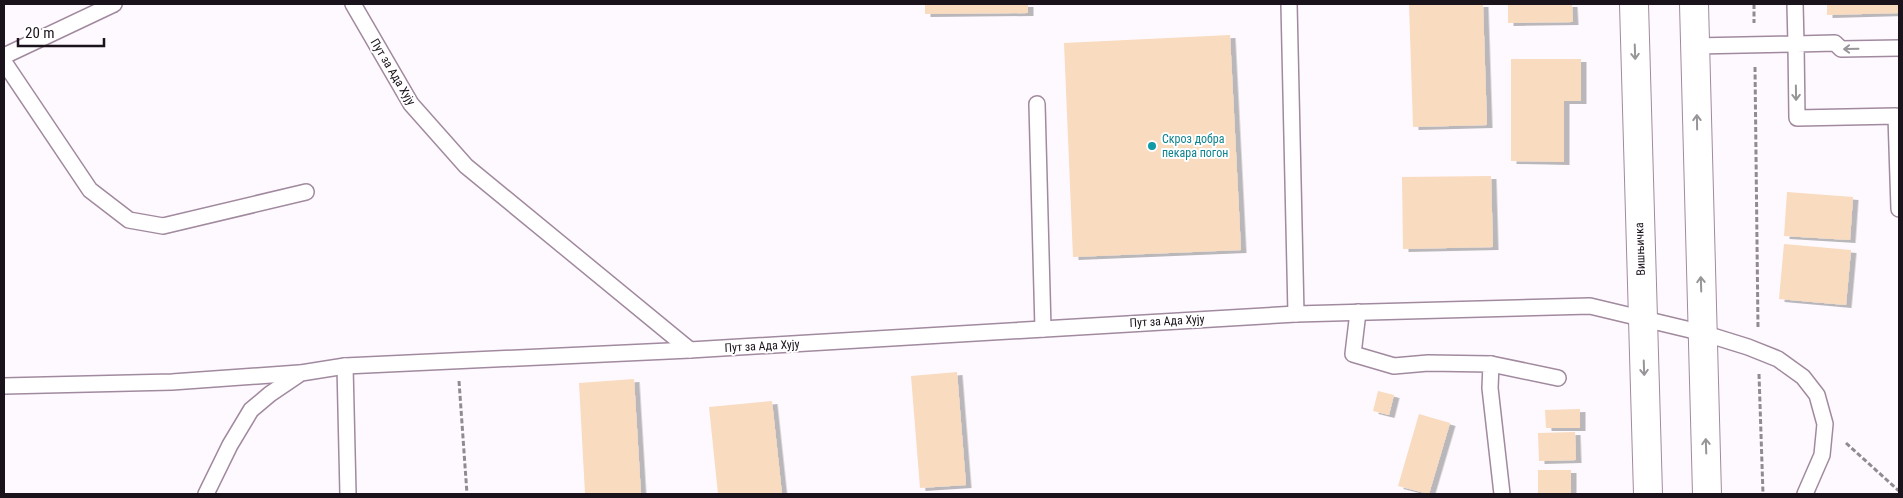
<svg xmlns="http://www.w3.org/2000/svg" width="1903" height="498" viewBox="0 0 1903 498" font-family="'Roboto Condensed',sans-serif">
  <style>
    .building { fill: #f9dbbf; filter: url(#shadow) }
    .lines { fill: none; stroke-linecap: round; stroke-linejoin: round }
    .service-casing { stroke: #a18a9f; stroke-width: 18 }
    .secondary-casing { stroke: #a18a9f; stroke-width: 30 }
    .path { stroke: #918b91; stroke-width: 3; stroke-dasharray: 5 2.5; stroke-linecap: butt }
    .service { stroke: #fff; stroke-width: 15 }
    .secondary { stroke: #fff; stroke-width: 28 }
    .oneway { stroke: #989598 }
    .culture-dot { fill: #0f9aa8; stroke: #fff; stroke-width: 2 }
    .labels { text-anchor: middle; stroke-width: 4; stroke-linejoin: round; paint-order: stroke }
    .street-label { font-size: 12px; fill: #1b131b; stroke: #fff }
    .culture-label { font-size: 12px; fill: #0d838f; stroke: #fff; text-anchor: start }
  </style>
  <defs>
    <filter id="shadow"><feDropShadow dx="5.5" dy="3" stdDeviation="0" flood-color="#0004"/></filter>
  </defs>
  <rect width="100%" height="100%" fill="#fef9fe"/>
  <!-- building -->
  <g class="building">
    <path d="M925 4H1028V13L925 14Z"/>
    <path d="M1409 4H1483L1487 125 1413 127Z"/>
    <path d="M1508 4H1572L1573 22 1508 23Z"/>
    <path d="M1827 4H1899V13L1827 15Z"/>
    <path d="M1230 35 1241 250 1073 257 1064 43Z"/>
    <path d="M1511 59H1581V101H1564V162L1511 161Z"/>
    <path d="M1491 176 1493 247 1403 249 1402 177Z"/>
    <path d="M1787 192 1853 197 1850 240 1784 236Z"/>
    <path d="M1784 244 1851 250 1846 305 1779 299Z"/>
    <path d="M957 372 966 485 920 488 911 376Z"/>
    <path d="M634 379 641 494H585L579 383Z"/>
    <path d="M1378 391 1394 395 1389 415 1373 411Z"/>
    <path d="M772 401 782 494H718L709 407Z"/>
    <path d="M1580 409V428H1546L1545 410Z"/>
    <path d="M1419 414 1450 423 1429 494 1398 486Z"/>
    <path d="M1575 432 1576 460 1539 461 1538 433Z"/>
    <rect x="1538" y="470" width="33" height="24"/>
  </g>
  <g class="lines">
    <!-- service casing -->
    <g class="service-casing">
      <g id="service">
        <path d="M353 4 411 104 466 166 690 350"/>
        <path d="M1289 4 1296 314"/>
        <path d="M1695 46 1796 44 1795 4"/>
        <path d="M1899 48 1841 49 1835 43 1796 44 1797 118 1896 116 1899 209"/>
        <path d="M4 56 114 4"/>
        <path d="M4 62 90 190 129 220 163 226 306 192"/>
        <path d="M1037 104 1043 329"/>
        <path d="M1358 312 1353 354 1394 366 1428 363 1491 364 1490 388 1502 494"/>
        <path d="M1491 364 1558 378"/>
        <path d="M345 366 348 494"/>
        <path d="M4 386 172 382 299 373"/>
        <path d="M206 494 230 445 251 410 270 394 301 373 345 366 690 350 1296 314 1590 306 1703 333 1748 347 1778 359 1803 377 1817 395 1825 424 1822 455 1805 494"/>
      </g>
    </g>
    <!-- secondary casing -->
    <g class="secondary-casing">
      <g id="secondary">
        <path d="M1634 4 1648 494"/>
        <path d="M1694 4 1707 494"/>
      </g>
    </g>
    <!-- path -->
    <g class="path">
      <path d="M1754 4V23"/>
      <path d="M1755 67 1758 328"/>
      <path d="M1759 374 1763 494"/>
      <path d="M459 381 467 494"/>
      <path d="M1846 443 1899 491"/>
    </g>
    <!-- service -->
    <use href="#service" class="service"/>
    <!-- secondary -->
    <use href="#secondary" class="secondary"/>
  </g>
  <!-- one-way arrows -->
  <defs><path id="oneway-shaft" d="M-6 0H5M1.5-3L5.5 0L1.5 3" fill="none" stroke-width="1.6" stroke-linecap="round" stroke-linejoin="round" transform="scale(1.25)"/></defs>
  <g class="oneway">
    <use href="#oneway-shaft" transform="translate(1851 49) rotate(179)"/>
    <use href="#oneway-shaft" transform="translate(1635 52) rotate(88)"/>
    <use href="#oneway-shaft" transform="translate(1796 93) rotate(89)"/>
    <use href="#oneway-shaft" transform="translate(1697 122) rotate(-91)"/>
    <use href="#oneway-shaft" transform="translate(1701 284) rotate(-92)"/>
    <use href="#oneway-shaft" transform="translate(1644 368) rotate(88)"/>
    <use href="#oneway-shaft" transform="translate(1706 446) rotate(-92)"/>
  </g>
  <!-- markers -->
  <circle class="culture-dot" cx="1152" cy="146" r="5"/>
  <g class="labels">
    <!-- street labels -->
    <g class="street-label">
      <text transform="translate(393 72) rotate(59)" y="4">Пут за Ада Хују</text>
      <text transform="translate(1640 249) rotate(-92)" y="4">Вишњичка</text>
      <text transform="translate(1167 321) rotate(-3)" y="4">Пут за Ада Хују</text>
      <text transform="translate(762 346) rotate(-3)" y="4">Пут за Ада Хују</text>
    </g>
    <!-- culture labels -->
    <g class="culture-label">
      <text x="1162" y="143">Скроз добра<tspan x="1162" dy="14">пекара погон</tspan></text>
    </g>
  </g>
  <!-- border -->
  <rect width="1903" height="498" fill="none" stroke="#1b131b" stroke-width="10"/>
  <!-- scale -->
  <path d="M18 38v8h86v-8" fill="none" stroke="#1b131b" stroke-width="2.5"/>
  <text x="25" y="38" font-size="15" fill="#1b131b" stroke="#ffffff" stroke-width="4" paint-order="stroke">20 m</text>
</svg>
